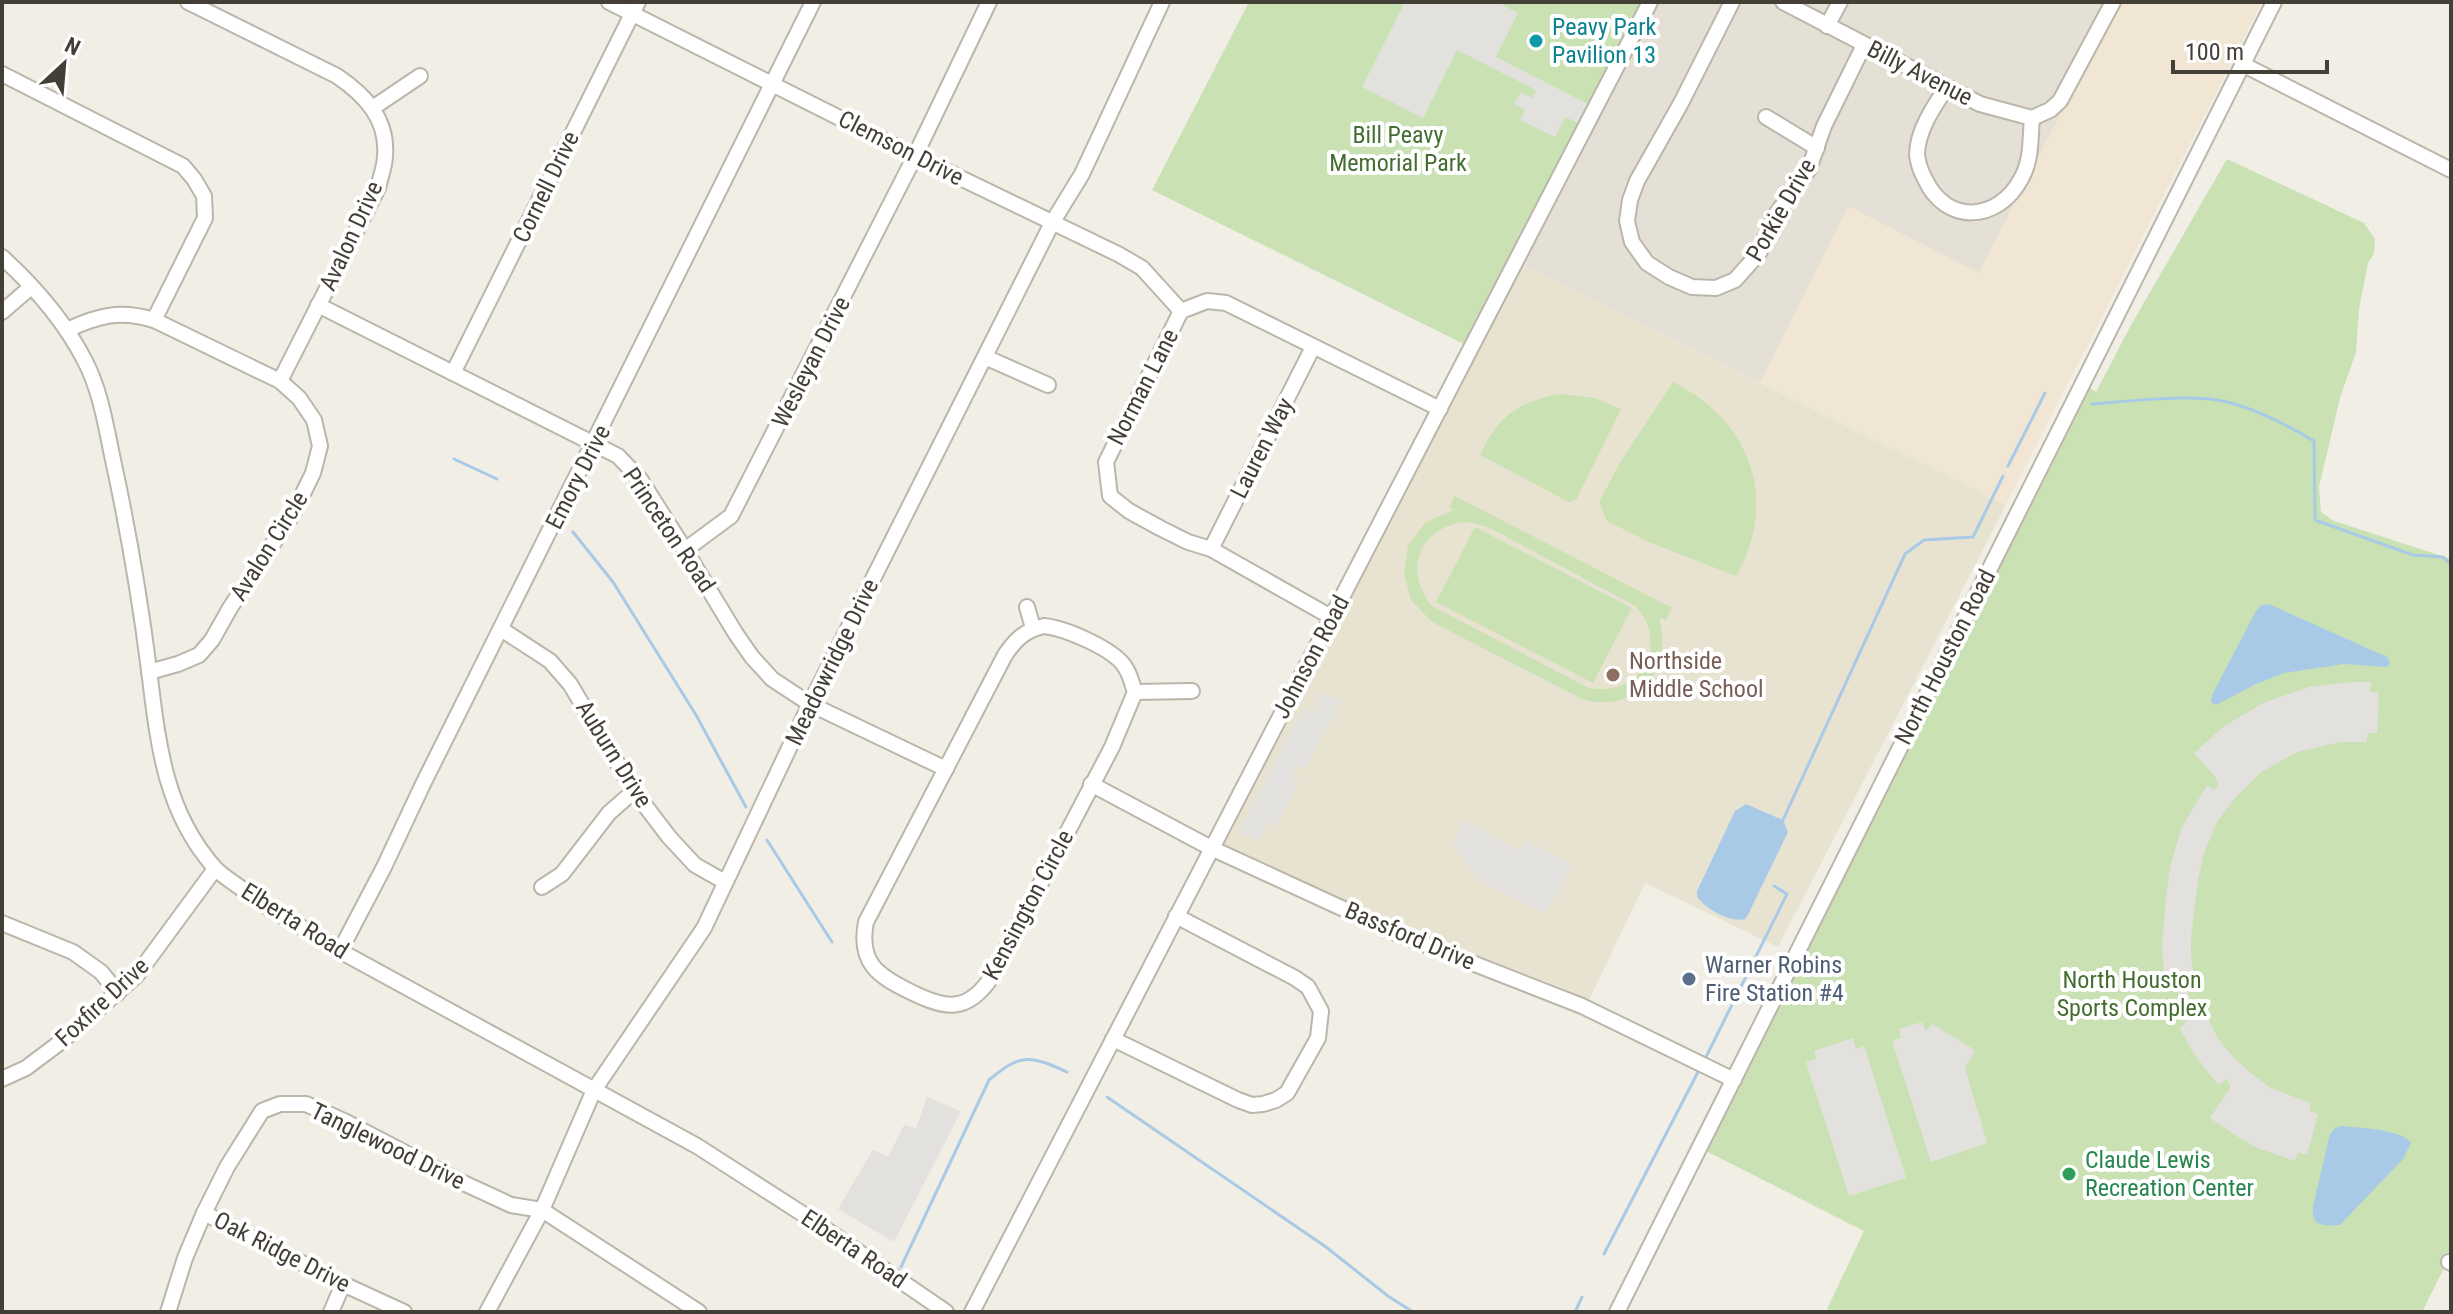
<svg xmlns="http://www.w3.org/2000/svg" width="2453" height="1314" viewBox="0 0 2453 1314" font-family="'Roboto Condensed',sans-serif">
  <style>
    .residential { fill: #e4e0d5 }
    .commercial { fill: #f1e6d3 }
    .education { fill: #e8e3d1 }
    .green { fill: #cae1b3; fill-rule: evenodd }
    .parking { fill: #e2e1de }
    .water { fill: #a9cae7 }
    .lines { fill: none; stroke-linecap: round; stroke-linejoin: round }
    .stream { stroke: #a9cae7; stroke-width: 3 }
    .minor-casing { stroke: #bbb6aa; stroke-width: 18 }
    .minor { stroke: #fff; stroke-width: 14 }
    .culture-dot { fill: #0f9aa8; stroke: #fff; stroke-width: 3 }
    .education-dot { fill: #8d6e63; stroke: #fff; stroke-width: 3 }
    .service-dot { fill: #5c6f8a; stroke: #fff; stroke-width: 3 }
    .leisure-dot { fill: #2e9e5b; stroke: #fff; stroke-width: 3 }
    .labels { text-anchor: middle; stroke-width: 8; stroke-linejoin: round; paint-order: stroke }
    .culture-label { font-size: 24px; fill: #0d838f; stroke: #fff; text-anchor: start }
    .street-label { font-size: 24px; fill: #433f36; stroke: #fff }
    .park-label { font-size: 24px; fill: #446d30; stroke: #fff }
    .education-label { font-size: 24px; fill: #785e54; stroke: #fff; text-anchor: start }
    .service-label { font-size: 24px; fill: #4e5e75; stroke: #fff; text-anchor: start }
    .leisure-label { font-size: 24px; fill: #27864d; stroke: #fff; text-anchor: start }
  </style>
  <rect width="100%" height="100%" fill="#f1eee6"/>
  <!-- residential -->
  <path class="residential" d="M1656 2H2118L1979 273 1848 207 1760 383 1520 264Z"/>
  <!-- commercial -->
  <path class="commercial" d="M2118 2H2262L2006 505 1760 383 1848 206 1979 273Z"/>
  <!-- education -->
  <path class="education" d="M1520 264 2006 505 1778 947 1645 883 1589 1000 1561 987 1439 946 1221 845Z"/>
  <!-- green -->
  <g class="green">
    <path d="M1249 2H1640L1464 344 1152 190Z"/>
    <path d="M2227 159 2364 223 2375 239 2374 253 2368 263 2359 309 2356 352 2340 398 2319 487 2321 512 2334 521 2451 559V1254L2422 1312H1833L1827 1309 1864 1231 1700 1148 2083 383 2096 392 2130 327Z"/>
    <path d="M1673 382C1750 420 1780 500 1736 576L1649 542 1607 521 1599 502 1621 461Z"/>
    <path d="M1562 394 1595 398 1621 409 1576 500 1569 502 1480 455C1498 416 1520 400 1562 394Z"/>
    <path d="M1455 496 1672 608 1666 620 1659 618C1674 671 1637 715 1582 699L1432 622 1411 600 1404 574 1408 545 1426 522 1453 510 1449 507ZM1468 522 1488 527 1635 606C1672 644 1638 701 1587 687L1432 606C1402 569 1420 525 1468 522Z"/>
    <path d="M1475 527 1632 608 1593 683 1436 602Z"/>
  </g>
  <!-- parking -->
  <g class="parking">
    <path d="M1405 2H1497L1518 13 1496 57 1588 104 1578 123 1565 117 1555 137 1520 120 1525 110 1514 104 1521 92 1532 98 1536 90 1457 50 1423 118 1362 87Z"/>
    <path d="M2352 682H2371L2370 691 2379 693 2377 733H2368L2366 742H2340L2297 752 2260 773 2236 797 2217 822 2204 853 2198 880 2191 938V956L2195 985 2186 989 2191 1002 2194 1004 2200 1002 2217 1037 2234 1058 2251 1073 2271 1088 2310 1103V1111L2318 1114 2307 1155 2298 1152 2295 1161 2257 1148 2238 1137 2210 1118 2230 1088V1084L2226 1079 2219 1085 2211 1076 2192 1051 2179 1027 2184 1025 2186 1021 2173 976 2164 975 2162 945 2166 897 2170 868 2181 829 2207 785 2214 790 2218 786 2216 778 2194 753 2223 727 2263 703 2309 687Z"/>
    <path d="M1322 692 1341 701 1306 768 1297 765 1291 778 1299 782 1277 826 1269 822 1258 842 1239 832 1303 708 1312 713Z"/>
    <path d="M1465 820 1519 851 1526 840 1572 864 1546 914 1478 879 1452 844Z"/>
    <path d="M1922 1022 1926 1031 1932 1024 1975 1050 1965 1068 1987 1143 1931 1162 1892 1041 1901 1038 1899 1029Z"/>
    <path d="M1853 1038 1856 1049 1864 1046 1906 1178 1849 1196 1806 1062 1816 1059 1814 1051Z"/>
    <path d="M927 1097 961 1111 894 1242 838 1209 873 1150 888 1157 904 1125 916 1128Z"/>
  </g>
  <!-- water -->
  <g class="water">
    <path d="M2269 604 2387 657 2390 663 2387 667 2344 664 2284 673 2254 685 2216 705 2211 702 2212 695 2256 611 2261 605Z"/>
    <path d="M1746 804 1783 820 1788 832 1748 915 1745 919C1730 923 1706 909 1697 897V891L1735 811Z"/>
    <path d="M2342 1126C2359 1128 2402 1129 2411 1143L2403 1159 2340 1225C2323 1226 2311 1227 2313 1206L2330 1134 2335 1128Z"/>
  </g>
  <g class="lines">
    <!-- stream -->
    <g class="stream">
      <path d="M2092 404C2131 401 2172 396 2210 399 2246 403 2284 423 2314 441L2315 520 2413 555 2443 557 2451 565"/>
      <path d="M454 459 497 479"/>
      <path d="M2008 466 2045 393"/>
      <path d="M573 532 613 582 696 715 746 807"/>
      <path d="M1783 820 1905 554 1924 540 1973 537 2003 476"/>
      <path d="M767 840 832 942"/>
      <path d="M1706 1057 1787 894 1774 886"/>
      <path d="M1107 1097 1326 1247 1388 1296 1413 1312"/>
      <path d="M1604 1254 1698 1072"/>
      <path d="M901 1267 989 1080C1021 1053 1030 1055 1067 1072"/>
      <path d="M1575 1312 1582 1297"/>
    </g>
    <!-- minor casing -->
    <g class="minor-casing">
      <g id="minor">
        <path d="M188 2 337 76C365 95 388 119 385 156 385 166 380 178 378 188L280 381"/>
        <path d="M609 2 915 156 1118 254 1142 268 1181 311"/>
        <path d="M1732 2 1681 103 1637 181 1630 200 1627 221 1632 242 1647 263 1669 277 1692 287 1716 288 1735 280 1759 253 1774 217 1809 169 1824 126 1864 45"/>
        <path d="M1783 2 1980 104 2032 118 2050 110 2060 101 2113 2"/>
        <path d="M1827 26 1840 2"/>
        <path d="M2242 64 2451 170"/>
        <path d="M2 74 183 166 194 179 204 196 205 218 154 320"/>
        <path d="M1947 87C1934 106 1917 131 1917 155 1918 162 1921 172 1925 179 1946 225 1998 222 2021 179 2032 160 2030 139 2032 118"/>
        <path d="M374 107 420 76"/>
        <path d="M1766 117 1817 148"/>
        <path d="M2 257C35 287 65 322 85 361 101 392 106 427 113 460 128 529 140 599 149 670 158 742 164 810 214 867 221 875 230 880 238 886 270 911 307 929 340 951L697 1146 809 1218 946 1312"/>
        <path d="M318 305 618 456 640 479 685 550 736 634 752 657 772 679 810 704 946 769"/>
        <path d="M2 312 31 287"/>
        <path d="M67 330C99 315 120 310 154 320L280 381 299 398 314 420 320 446 313 473 294 512 230 608 212 640 199 655 178 664 149 672"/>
        <path d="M985 357 1048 385"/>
        <path d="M453 373 638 2"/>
        <path d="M1211 549 1313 347"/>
        <path d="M685 550 731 516 915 156 989 2"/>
        <path d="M1027 607 1033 628"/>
        <path d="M1331 617 1211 549 1188 542 1160 528 1129 511 1110 496 1106 462 1181 311 1207 301 1226 303 1440 409"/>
        <path d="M1044 626C1065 628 1114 649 1125 667 1130 674 1132 684 1135 692L1112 747 991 978C967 1013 945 1009 911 992 878 976 858 963 866 922L1005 655C1015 640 1025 630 1044 626Z"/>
        <path d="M501 629 550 661 570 684 634 791 669 837 695 865 725 882"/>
        <path d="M1135 692 1192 691"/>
        <path d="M1091 784 1211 848 1398 934 1582 1006 1734 1080"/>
        <path d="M542 887 562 874 609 813 634 791"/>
        <path d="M2 923 73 952 101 972 118 993"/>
        <path d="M340 951 384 867 423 784 813 2"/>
        <path d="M1113 1039 1238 1100 1252 1105 1263 1104 1276 1100 1287 1093 1318 1038 1321 1011 1308 987 1295 978 1176 916"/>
        <path d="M2 1079 26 1068 62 1041 137 975 215 869"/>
        <path d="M204 1213 343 1284 404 1312"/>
        <path d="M2449 1262 2451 1263"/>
        <path d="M168 1312 185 1258 204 1213 227 1167 262 1111 280 1104H306L346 1122 457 1180 511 1205 542 1210 699 1312"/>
        <path d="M331 1312 343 1284"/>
        <path d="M487 1312 542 1210 594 1090 704 928 810 704 1052 223 1082 174 1162 2"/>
        <path d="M972 1312 1650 2"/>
        <path d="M1617 1312 2274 2"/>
      </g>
    </g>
    <!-- minor -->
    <use href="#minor" class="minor"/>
  </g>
  <!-- markers -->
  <circle class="culture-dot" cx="1536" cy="41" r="8"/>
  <circle class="education-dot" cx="1613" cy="675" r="8"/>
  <circle class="service-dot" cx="1689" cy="979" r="8"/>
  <circle class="leisure-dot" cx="2069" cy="1174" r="8"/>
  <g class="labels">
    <!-- culture labels -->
    <g class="culture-label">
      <text x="1552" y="35">Peavy Park<tspan x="1552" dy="28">Pavilion 13</tspan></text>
    </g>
    <!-- street labels -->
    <g class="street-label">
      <text transform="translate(1920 73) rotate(27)" y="8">Billy Avenue</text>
      <text transform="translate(901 148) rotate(27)" y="8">Clemson Drive</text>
      <text transform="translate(546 187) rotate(-64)" y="8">Cornell Drive</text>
      <text transform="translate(1781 210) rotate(-60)" y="8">Porkie Drive</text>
      <text transform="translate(351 236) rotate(-65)" y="8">Avalon Drive</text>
      <text transform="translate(811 362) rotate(-63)" y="8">Wesleyan Drive</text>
      <text transform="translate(1143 387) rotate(-63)" y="8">Norman Lane</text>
      <text transform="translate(1262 448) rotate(-63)" y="8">Lauren Way</text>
      <text transform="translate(578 477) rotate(-63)" y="8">Emory Drive</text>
      <text transform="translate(669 530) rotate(56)" y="8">Princeton Road</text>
      <text transform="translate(269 546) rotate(-58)" y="8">Avalon Circle</text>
      <text transform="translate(1311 657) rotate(-62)" y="8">Johnson Road</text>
      <text transform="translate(1945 657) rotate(-63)" y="8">North Houston Road</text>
      <text transform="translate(832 662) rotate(-64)" y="8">Meadowridge Drive</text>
      <text transform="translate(614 754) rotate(58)" y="8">Auburn Drive</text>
      <text transform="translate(1028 905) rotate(-62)" y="8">Kensington Circle</text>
      <text transform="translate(295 921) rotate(32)" y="8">Elberta Road</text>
      <text transform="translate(1410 936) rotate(23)" y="8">Bassford Drive</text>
      <text transform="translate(102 1002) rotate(-43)" y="8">Foxfire Drive</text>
      <text transform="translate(388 1146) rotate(26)" y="8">Tanglewood Drive</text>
      <text transform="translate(854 1249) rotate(34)" y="8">Elberta Road</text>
      <text transform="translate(282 1252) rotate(27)" y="8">Oak Ridge Drive</text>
    </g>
    <!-- park labels -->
    <g class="park-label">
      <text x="1398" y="143">Bill Peavy<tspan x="1398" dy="28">Memorial Park</tspan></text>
      <text x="2132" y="988">North Houston<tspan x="2132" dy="28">Sports Complex</tspan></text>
    </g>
    <!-- education labels -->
    <g class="education-label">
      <text x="1629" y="669">Northside<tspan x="1629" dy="28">Middle School</tspan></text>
    </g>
    <!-- service labels -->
    <g class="service-label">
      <text x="1705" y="973">Warner Robins<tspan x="1705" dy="28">Fire Station #4</tspan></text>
    </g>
    <!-- leisure labels -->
    <g class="leisure-label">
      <text x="2085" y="1168">Claude Lewis<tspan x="2085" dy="28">Recreation Center</tspan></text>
    </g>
  </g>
  <!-- border -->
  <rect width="2453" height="1314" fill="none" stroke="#433f36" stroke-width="8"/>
  <!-- north arrow -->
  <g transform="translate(64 64) rotate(26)" stroke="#ffffff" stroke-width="6" paint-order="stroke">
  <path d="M0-6L14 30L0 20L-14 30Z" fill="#433f36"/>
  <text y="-12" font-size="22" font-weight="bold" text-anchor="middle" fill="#433f36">N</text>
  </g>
  <!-- scale -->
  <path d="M2173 60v12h154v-12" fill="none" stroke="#433f36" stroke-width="4"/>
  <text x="2185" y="60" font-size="24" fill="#433f36" stroke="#ffffff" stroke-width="6" paint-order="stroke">100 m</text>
</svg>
